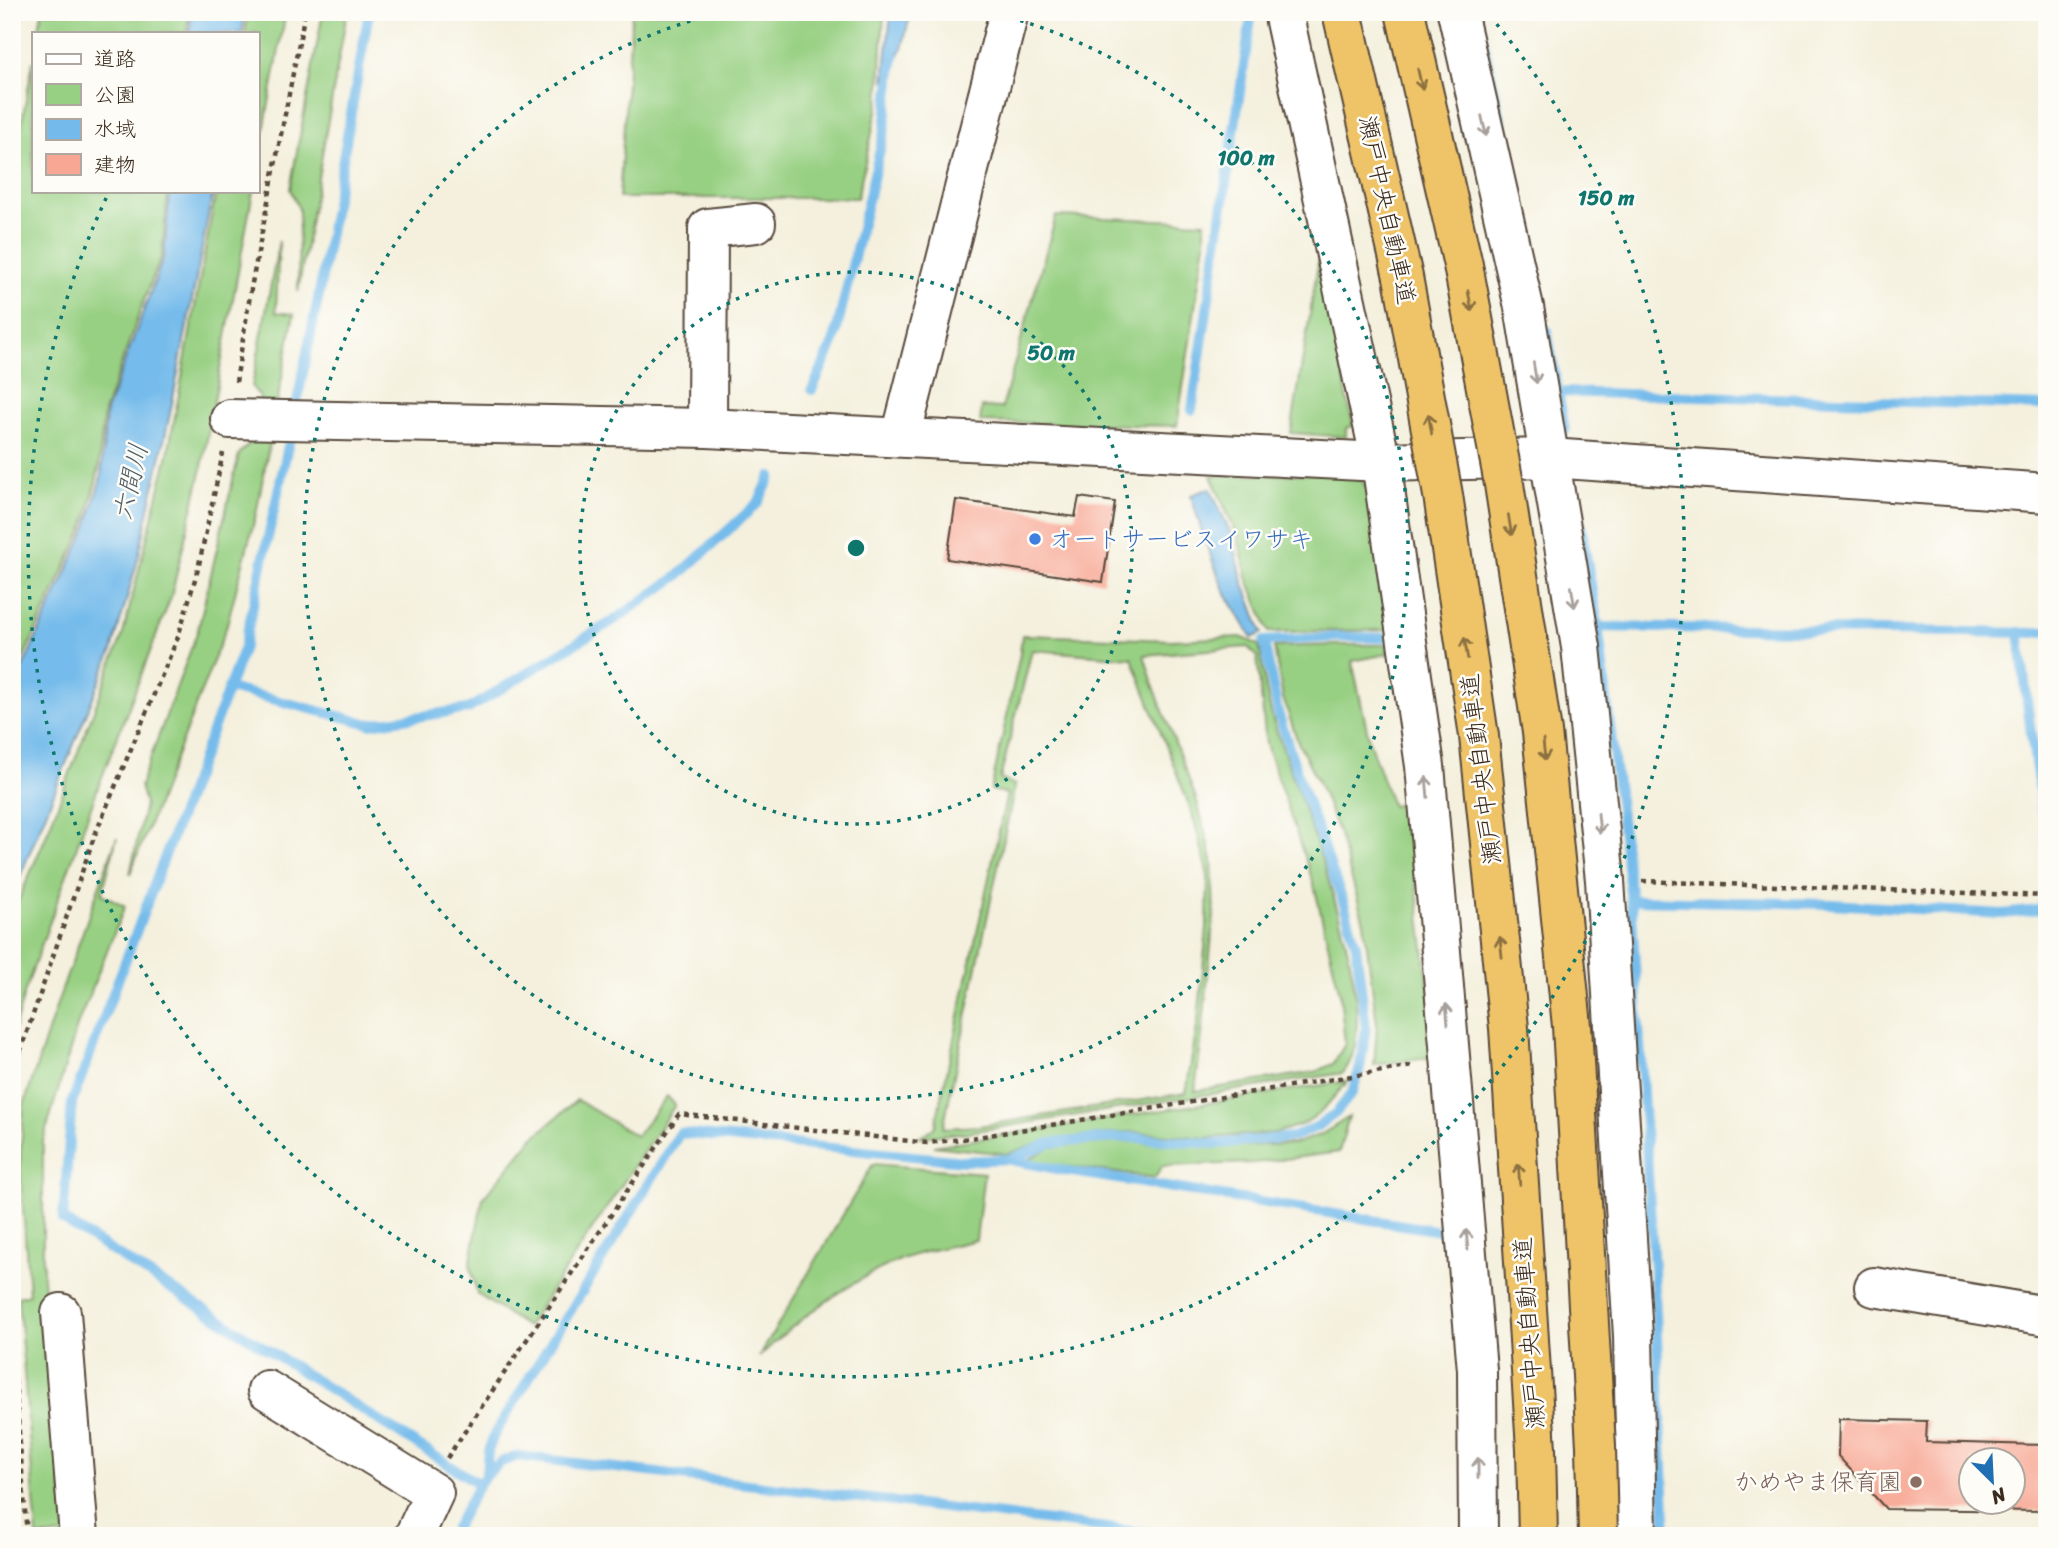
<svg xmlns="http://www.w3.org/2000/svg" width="2059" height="1548" viewBox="0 0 2059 1548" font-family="Sriracha,'Klee One',sans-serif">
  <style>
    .green { fill: #98d083; stroke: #6a7d50; stroke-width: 2; fill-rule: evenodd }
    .water { fill: #74bbeb; stroke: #587284; stroke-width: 2 }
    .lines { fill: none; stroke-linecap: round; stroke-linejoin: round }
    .stream { stroke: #74bbeb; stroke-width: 10 }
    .building { fill: #f8a794; fill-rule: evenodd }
    .minor-casing { stroke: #57483b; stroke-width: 42 }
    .path { stroke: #57483b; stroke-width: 4.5; stroke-dasharray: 5 5; stroke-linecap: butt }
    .minor { stroke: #fff; stroke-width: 38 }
    .highway-bridge-casing { stroke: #57483b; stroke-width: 42; stroke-linecap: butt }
    .highway-bridge { stroke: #efc469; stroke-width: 38 }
    .oneway { stroke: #8c6f40 }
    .oneway2 { stroke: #a79f9a }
    .ring { fill: none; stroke: #0f766e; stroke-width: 3.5; stroke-dasharray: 3.5 7 }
    .shop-dot { fill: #3f7fe0; stroke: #fdfcf7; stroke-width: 2.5 }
    .education-dot { fill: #8d6e63; stroke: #fdfcf7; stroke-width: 2.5 }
    .labels { text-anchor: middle; stroke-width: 5; stroke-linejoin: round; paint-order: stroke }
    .street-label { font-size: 24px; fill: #3b2a1e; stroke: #fdfcf7 }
    .shop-label { font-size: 24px; fill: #366cbe; stroke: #fdfcf7; text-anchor: start }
    .education-label { font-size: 24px; fill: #785e54; stroke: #fdfcf7; text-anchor: end }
    .water-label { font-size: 26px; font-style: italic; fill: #4f5d66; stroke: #fdfcf7 }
    .centre { fill: #0f766e; stroke: #fdfcf7; stroke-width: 3.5 }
    .ring-label { font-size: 21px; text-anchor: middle; font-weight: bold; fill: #0f766e; stroke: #fdfcf7; stroke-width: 5; stroke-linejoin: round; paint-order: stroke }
  </style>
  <rect width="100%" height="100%" fill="#fdfcf7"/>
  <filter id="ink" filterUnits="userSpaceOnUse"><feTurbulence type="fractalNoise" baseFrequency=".0143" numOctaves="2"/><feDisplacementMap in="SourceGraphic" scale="14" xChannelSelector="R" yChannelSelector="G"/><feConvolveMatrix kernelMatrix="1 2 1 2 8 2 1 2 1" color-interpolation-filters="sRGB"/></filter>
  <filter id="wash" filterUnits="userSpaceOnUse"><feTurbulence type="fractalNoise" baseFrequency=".00686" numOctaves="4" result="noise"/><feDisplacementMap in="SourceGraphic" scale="28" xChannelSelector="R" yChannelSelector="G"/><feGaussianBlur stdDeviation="1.57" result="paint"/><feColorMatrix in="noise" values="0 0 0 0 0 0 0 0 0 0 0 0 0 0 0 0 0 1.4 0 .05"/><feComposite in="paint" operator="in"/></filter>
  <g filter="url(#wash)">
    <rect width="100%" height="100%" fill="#f4f0dd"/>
    <!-- green -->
    <g class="green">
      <path d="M12 12H23L12 68Z"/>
      <path d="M42 12H190L186 33H38Z"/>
      <path d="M249 12H286L257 168V33H245Z"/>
      <path d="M323 12H347L298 292 299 209 290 189Z"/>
      <path d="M632 12H884L879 102 857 198H619Z"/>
      <path d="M33 61V191H168L162 255 143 303 104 412 98 473 85 525 12 682V176Z"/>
      <path d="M216 191H253L201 472 171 597 97 790 25 991 12 1037V915L44 841 123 634 168 454Z"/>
      <path d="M1056 216 1205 222V242L1177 426 980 422 982 407 1002 408Z"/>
      <path d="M279 241 276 312 294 314 256 514 226 628 130 874 145 804 140 786 198 630 239 454 253 440 260 397 252 387Z"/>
      <path d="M1319 257 1353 426 1346 428V437L1291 433Z"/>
      <path d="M1349 473 1362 481 1368 490 1390 630 1269 632 1247 577 1238 537 1211 476Z"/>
      <path d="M1022 635 1172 640 1241 637 1259 645C1263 669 1266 695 1273 719 1294 791 1393 1013 1343 1073L970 1132 919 1137 935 1127 1007 794 991 790 1020 654ZM1248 647 1257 657 1266 744 1314 885 1340 994 1345 1044 1333 1064 1315 1072 1195 1091 1202 1035 1214 915 1212 860 1197 801 1153 684 1144 655ZM1032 650 1132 658 1189 805 1197 830 1208 876 1207 928 1198 1021 1186 1093 979 1126 943 1128 1015 785 1000 779Z"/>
      <path d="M1338 645H1387L1388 654 1352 661 1370 744 1392 806 1406 800 1436 1048 1430 1053 1427 1058 1374 1065 1377 1025 1364 922 1339 834 1319 784 1298 742 1283 698 1274 647Z"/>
      <path d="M117 837 102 894 125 906 78 1023 43 1141V1278L66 1536H37L18 1297 29 1294 20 1164 24 1105 59 998Z"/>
      <path d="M1348 1081 1320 1113 1303 1124 1276 1133 1206 1138 1129 1132 1048 1140 1007 1154 933 1146Z"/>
      <path d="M667 1096 675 1105 527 1327 477 1294 470 1264 483 1198 533 1138 577 1100 636 1136Z"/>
      <path d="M1349 1117 1339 1152 1254 1163 1162 1166 1155 1178 1026 1161 1050 1147 1126 1141 1211 1147 1294 1144 1322 1134Z"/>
      <path d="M873 1164 984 1173 976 1240C952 1246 926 1250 902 1259 853 1279 796 1320 759 1357Z"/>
    </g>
    <!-- water -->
    <g class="water">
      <path d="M192 12H246L242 33H189Z"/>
      <path d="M891 12H911L902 49 884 81Z"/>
      <path d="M170 191H213L170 414 138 559 112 651 12 896V691L87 527 101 477 106 412 164 256Z"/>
      <path d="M1210 488 1232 536 1242 578 1262 633 1252 638 1224 590 1203 536 1191 495Z"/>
    </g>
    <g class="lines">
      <!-- stream -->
      <g class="stream">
        <path d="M1477 12 1533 260"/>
        <path d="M1547 330 1565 431"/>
        <path d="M812 390 834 341 885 129 894 54"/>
        <path d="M1559 392 2047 406"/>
        <path d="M1192 410 1252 12"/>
        <path d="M295 412 319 294 369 12"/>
        <path d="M292 428 244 647 72 1102 63 1220 479 1484 486 1475 488 1451 494 1435 680 1133 964 1161 1010 1159 1050 1143 1128 1137 1216 1144 1293 1137 1318 1126 1336 1113 1352 1093 1360 1068 1366 1028 1356 945 1344 904 1300 782 1278 712 1264 641 1341 637 1390 638"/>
        <path d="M1576 496 1598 626 1631 900 1654 1269 1666 1536"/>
        <path d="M1592 627 2034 633 2047 631"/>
        <path d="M2019 632 2031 734 2047 844"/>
        <path d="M228 688 370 724 468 709 616 619 678 576 758 503 771 476"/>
        <path d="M1631 900 1831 904 2002 914 2040 910 2047 895"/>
        <path d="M1011 1160 1073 1172 1453 1233"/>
        <path d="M486 1475 501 1462 518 1456 1173 1536"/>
        <path d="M451 1536 479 1484"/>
      </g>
    </g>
    <g id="blocks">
      <!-- building -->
      <g class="building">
        <path d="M1079 497 1115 502 1103 582 947 559 956 500 1075 517Z"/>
        <path d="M1839 1419 1927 1421 1926 1442 2047 1445V1511L1886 1509 1838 1456ZM1972 1460H2014V1502H1972Z"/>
      </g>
    </g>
  </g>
  <g filter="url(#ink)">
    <use href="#blocks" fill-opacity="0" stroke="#57483b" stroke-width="2"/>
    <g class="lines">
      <!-- minor casing -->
      <g class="minor-casing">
        <g id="minor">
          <path d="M1283 12 1381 462 1425 766 1477 1370 1478 1536"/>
          <path d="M1457 12 1524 307 1581 647 1605 880 1633 1336 1637 1536"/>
          <path d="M230 419 707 428 1381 462 1550 458 2047 493"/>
          <path d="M707 428 708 228 756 223"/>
          <path d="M901 437 1009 12"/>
          <path d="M1874 1287 2047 1316"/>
          <path d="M61 1313 79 1536"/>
          <path d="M267 1390 434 1493 414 1536"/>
        </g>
      </g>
      <!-- path -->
      <g class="path">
        <path d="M236 382 252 283 305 12"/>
        <path d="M1642 881 2047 896"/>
        <path d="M12 1081 15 1067 94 837 178 637 198 569 223 453"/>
        <path d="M12 1340 27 1536"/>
        <path d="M447 1458 679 1114 927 1143 971 1138 1413 1066"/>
      </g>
      <!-- minor -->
      <use href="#minor" class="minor"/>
      <!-- highway-bridge casing -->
      <g class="highway-bridge-casing">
        <g id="highway-bridge">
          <path d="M1342 12 1403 277 1443 495 1479 736 1509 1028 1536 1449 1538 1536"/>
          <path d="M1405 12 1463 265 1504 484 1542 732 1572 1026 1596 1446 1598 1536"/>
        </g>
      </g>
      <!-- highway-bridge -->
      <use href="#highway-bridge" class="highway-bridge"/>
    </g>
    <!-- one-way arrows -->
    <defs><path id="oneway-shaft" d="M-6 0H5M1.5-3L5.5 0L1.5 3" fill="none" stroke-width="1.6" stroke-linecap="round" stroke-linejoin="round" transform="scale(1.75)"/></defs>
    <g class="oneway">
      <use href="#oneway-shaft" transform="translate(1420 79) rotate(77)"/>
      <use href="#oneway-shaft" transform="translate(1470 301) rotate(79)"/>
      <use href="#oneway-shaft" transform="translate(1430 424) rotate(-100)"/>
      <use href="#oneway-shaft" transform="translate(1510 525) rotate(81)"/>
      <use href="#oneway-shaft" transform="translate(1466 648) rotate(-99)"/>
      <use href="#oneway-shaft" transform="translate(1544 750) rotate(84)"/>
      <use href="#oneway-shaft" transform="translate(1501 947) rotate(-96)"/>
      <use href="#oneway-shaft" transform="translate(1519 1174) rotate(-94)"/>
    </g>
    <g class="oneway2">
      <use href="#oneway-shaft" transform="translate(1484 126) rotate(77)"/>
      <use href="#oneway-shaft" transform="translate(1535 373) rotate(81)"/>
      <use href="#oneway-shaft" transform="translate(1573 597) rotate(81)"/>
      <use href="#oneway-shaft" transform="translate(1427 787) rotate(-95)"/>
      <use href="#oneway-shaft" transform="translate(1599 823) rotate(84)"/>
      <use href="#oneway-shaft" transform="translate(1447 1014) rotate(-95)"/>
      <use href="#oneway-shaft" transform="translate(1467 1240) rotate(-95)"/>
      <use href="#oneway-shaft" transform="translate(1478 1468) rotate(-90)"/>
    </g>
  </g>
  <!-- distance rings -->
  <g class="ring">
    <circle cx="856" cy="548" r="276"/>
    <path d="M990 12A552 552 0 1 1 722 12"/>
    <path d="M1490 16A828 828 0 1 1 109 192"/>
  </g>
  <!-- markers -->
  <circle class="shop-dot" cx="1035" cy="539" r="7"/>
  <circle class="education-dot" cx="1916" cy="1482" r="7"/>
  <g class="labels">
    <!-- street labels -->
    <g class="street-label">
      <text transform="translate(1387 210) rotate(78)" y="8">瀬戸中央自動車道</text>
      <text transform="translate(1481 769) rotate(-97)" y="8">瀬戸中央自動車道</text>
      <text transform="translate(1529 1333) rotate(-94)" y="8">瀬戸中央自動車道</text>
    </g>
    <!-- shop labels -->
    <g class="shop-label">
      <text x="1049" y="547">オートサービスイワサキ</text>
    </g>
    <!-- education labels -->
    <g class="education-label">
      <text x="1902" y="1490">かめやま保育園</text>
    </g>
    <!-- water labels -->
    <g class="water-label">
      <text transform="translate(130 482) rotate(-77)" y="9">六間川</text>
    </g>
  </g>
  <circle cx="856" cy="548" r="10" class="centre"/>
  <g class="ring-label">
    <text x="1246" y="165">100 m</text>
    <text x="1606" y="205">150 m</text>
    <text x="1051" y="360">50 m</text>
  </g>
  <!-- margin -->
  <rect width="2059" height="1548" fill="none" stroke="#fdfcf7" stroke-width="42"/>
  <!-- legend -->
  <rect x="32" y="32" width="228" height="161" fill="#fdfcf7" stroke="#afa8a0" stroke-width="2"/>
  <rect x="46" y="54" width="35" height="10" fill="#ffffff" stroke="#afa8a0" stroke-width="2"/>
  <text x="94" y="66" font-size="21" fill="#3b2a1e">道路</text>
  <rect x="46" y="84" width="35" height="21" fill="#98d083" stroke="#afa8a0" stroke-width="2"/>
  <text x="94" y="102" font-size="21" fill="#3b2a1e">公園</text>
  <rect x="46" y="119" width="35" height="21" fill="#74bbeb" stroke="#afa8a0" stroke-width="2"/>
  <text x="94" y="136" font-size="21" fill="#3b2a1e">水域</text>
  <rect x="46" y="154" width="35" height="21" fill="#f8a794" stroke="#afa8a0" stroke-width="2"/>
  <text x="94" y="172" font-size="21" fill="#3b2a1e">建物</text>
  <!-- north arrow -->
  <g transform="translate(1992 1481) rotate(156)"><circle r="33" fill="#fdfcf7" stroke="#afa8a0" stroke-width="2"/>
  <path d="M0-5L12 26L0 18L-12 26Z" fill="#1f6fb2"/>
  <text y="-10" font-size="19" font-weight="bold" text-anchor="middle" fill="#3b2a1e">N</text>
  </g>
</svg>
